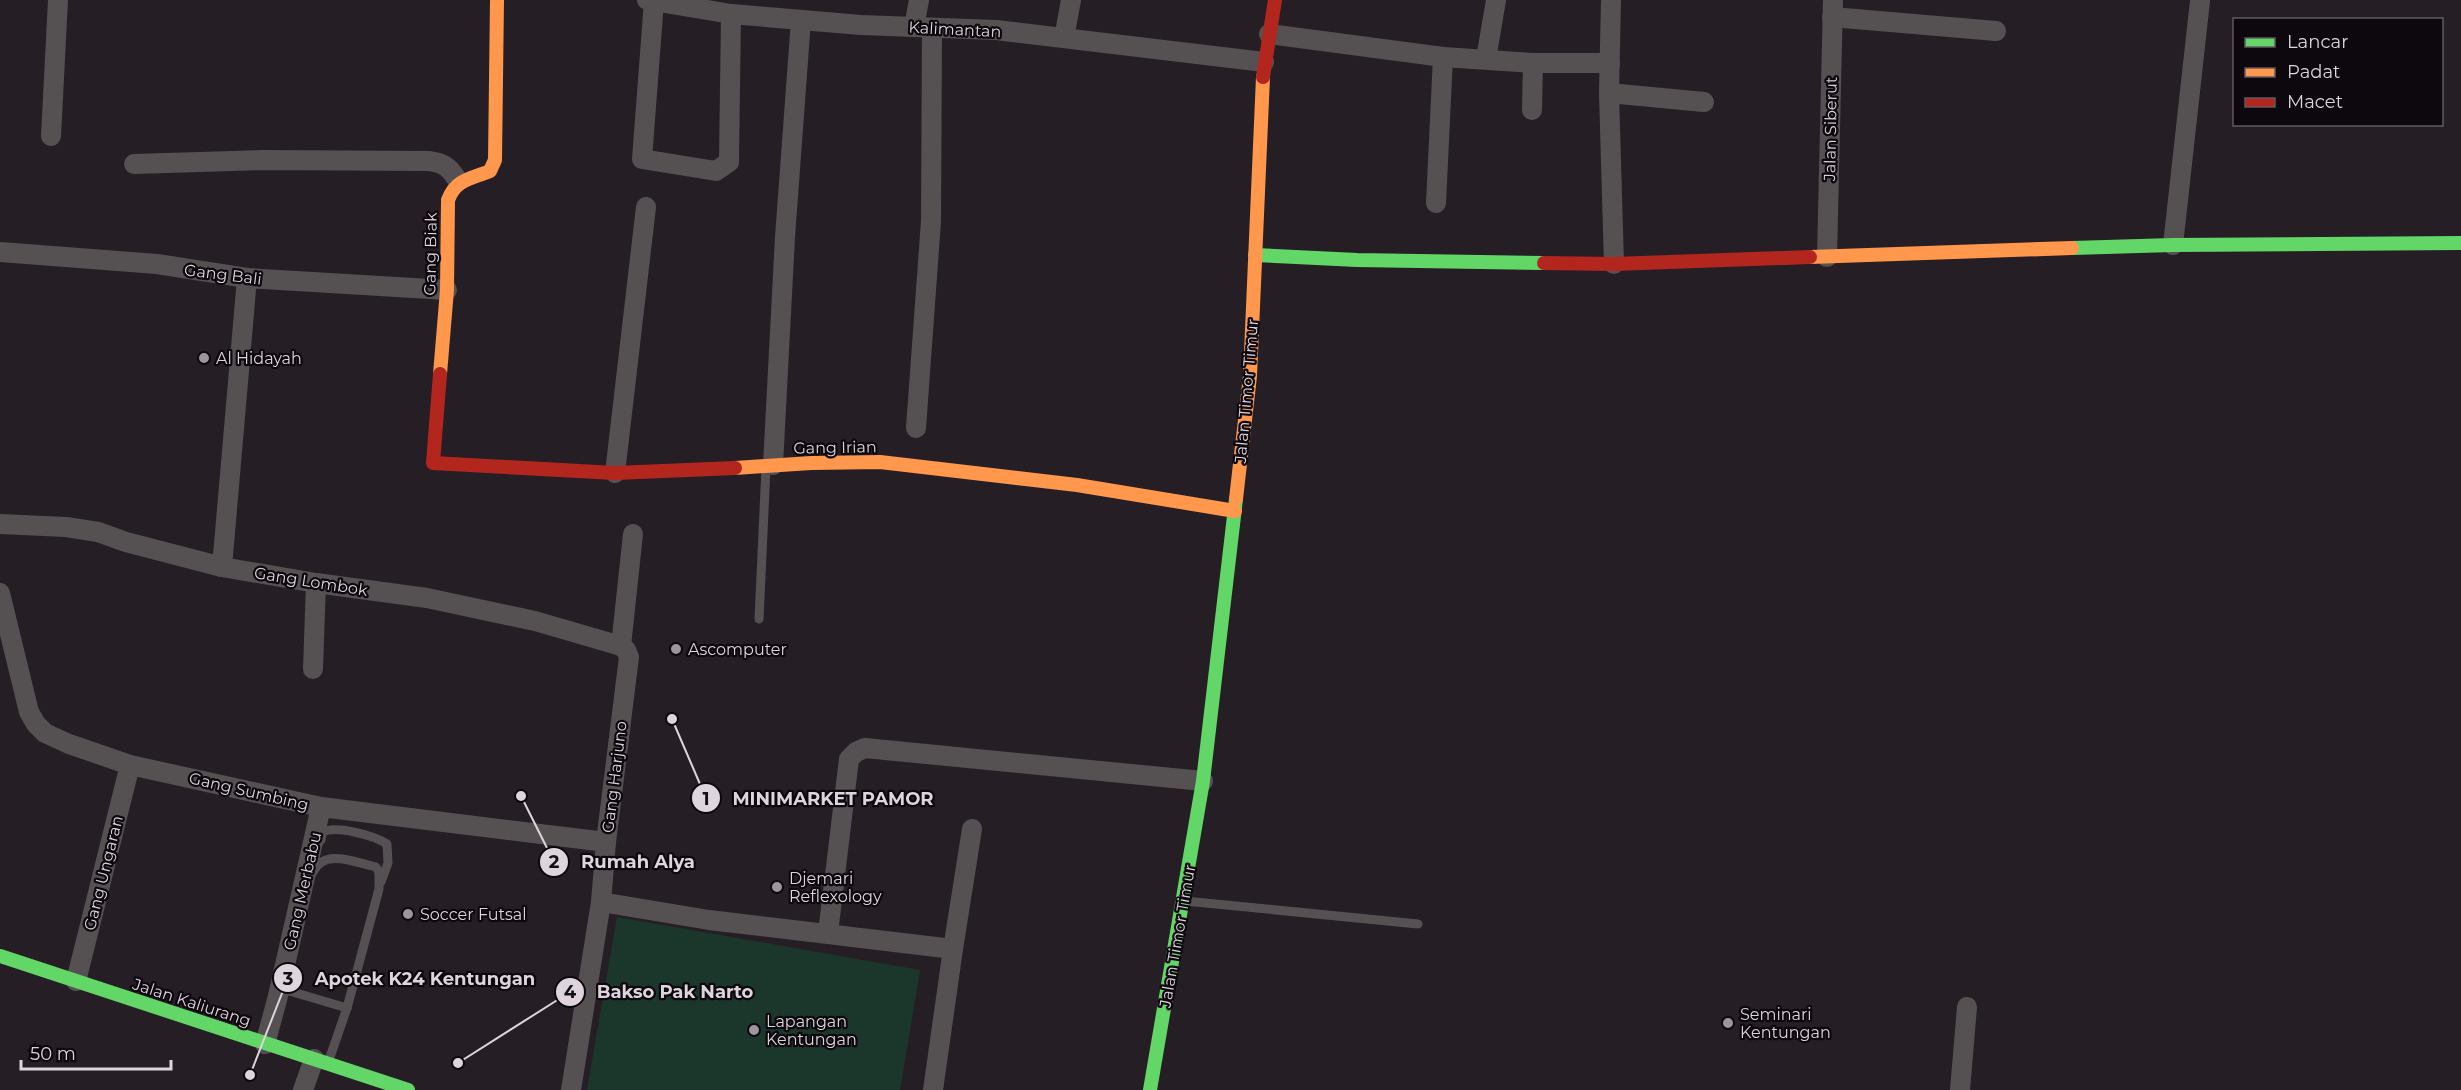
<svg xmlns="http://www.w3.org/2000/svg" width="2461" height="1090" viewBox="0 0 2461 1090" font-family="Montserrat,sans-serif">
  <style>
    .green { fill: #1b362b }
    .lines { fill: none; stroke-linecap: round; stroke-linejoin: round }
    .lane { stroke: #555152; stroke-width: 9 }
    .street { stroke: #555152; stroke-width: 20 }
    .fast { stroke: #63d668; stroke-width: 14 }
    .slow { stroke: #ff974d; stroke-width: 14 }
    .jam { stroke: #b3261e; stroke-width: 14 }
    .poi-dot { fill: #9d959d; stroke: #0d080d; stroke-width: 2 }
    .labels { text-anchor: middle; stroke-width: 4.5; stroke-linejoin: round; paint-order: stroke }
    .street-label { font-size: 16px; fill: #ddd4dd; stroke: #0d080d }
    .poi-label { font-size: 16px; fill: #ddd4dd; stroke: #0d080d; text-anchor: start }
    .leader { fill: none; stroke: #ddd4dd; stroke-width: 2 }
    .callout-dot { fill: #ddd4dd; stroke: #0d080d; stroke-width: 2 }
    .mark-label { font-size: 18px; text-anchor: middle; font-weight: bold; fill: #111 }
    .callout-label { font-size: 18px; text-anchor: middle; font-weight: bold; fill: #ddd4dd; stroke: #0d080d; stroke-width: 4.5; stroke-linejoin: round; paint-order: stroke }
  </style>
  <rect width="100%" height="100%" fill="#251f25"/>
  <!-- green -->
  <path class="green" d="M617 917 920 970 900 1090H587Z"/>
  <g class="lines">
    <!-- lane -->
    <g class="lane">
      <path d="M759 619 766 468"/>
      <path d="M321 840 322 833C334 824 375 836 387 844L388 863 381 882"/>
      <path d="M313 872C324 849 352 861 372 866L376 867 379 872V889L347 1008 329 1060"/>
      <path d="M1185 901 1418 924"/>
      <path d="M286 990 347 1008"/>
    </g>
    <!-- street -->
    <g class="street">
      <path d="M647 0 731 14 861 25 996 30 1264 62"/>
      <path d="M1611 0 1609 93 1614 264"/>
      <path d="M654 1 642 159 716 171 729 162 731 14"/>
      <path d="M1832 17 1996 31"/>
      <path d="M914 27 919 0"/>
      <path d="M1269 34 1443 57 1533 63H1610"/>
      <path d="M1064 38 1071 0"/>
      <path d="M1486 59 1496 0"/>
      <path d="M1609 93 1704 102"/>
      <path d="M1532 110 1533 63"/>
      <path d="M51 136 58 0"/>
      <path d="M134 164 262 160 429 161C445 163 450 168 458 181"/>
      <path d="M1436 203 1443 57"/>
      <path d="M2173 245 2200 1"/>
      <path d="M0 252 157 264 247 278 447 290"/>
      <path d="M1827 257 1833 0"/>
      <path d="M916 428 931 221 932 28"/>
      <path d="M773 465 785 237 801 20"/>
      <path d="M615 473 646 207"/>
      <path d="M0 524 66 527 98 532 126 542 222 567 316 583 427 598 535 621 621 646 626 650 629 657 606 842 601 902 571 1090"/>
      <path d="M222 567 247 278"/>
      <path d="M0 593 29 712 36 724 45 733 69 744 130 765 321 807 606 842"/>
      <path d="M621 646 633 534"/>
      <path d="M313 669 316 583"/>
      <path d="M601 902 709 920 953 949 933 1090"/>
      <path d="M828 933 849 759 856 752 865 748 1203 781"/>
      <path d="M953 949 972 829"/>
      <path d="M76 981 130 765"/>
      <path d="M265 1044 277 1000 321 807"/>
      <path d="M303 1090 314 1059"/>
      <path d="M1960 1090 1967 1007"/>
    </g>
    <!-- fast -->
    <g class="fast">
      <path d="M2072 248 2173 245 2461 243"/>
      <path d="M1255 255 1357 260 1544 263"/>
      <path d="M0 956 408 1090"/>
      <path d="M1150 1090 1203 781 1236 499"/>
    </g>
    <!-- slow -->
    <g class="slow">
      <path d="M1810 257 2072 248"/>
      <path d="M440 374 447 290 448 200C456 179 471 179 490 171L495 160 497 0"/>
      <path d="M735 468 811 463 880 462 1077 485 1235 511"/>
      <path d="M1236 499 1250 376 1263 77"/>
    </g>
    <!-- jam -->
    <g class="jam">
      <path d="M1263 77 1275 0"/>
      <path d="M1544 263 1614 264 1810 257"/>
      <path d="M440 374 433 463 615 473 735 468"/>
    </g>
  </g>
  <!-- markers -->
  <g class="poi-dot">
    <circle cx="204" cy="358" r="6"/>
    <circle cx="676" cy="649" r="6"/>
    <circle cx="777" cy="887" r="6"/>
    <circle cx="408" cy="914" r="6"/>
    <circle cx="1728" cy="1023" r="6"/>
    <circle cx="754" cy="1030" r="6"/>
  </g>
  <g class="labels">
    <!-- street labels -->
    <g class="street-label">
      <text transform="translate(955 29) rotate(3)" y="6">Kalimantan</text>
      <text transform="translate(1830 129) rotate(-89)" y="6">Jalan Siberut</text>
      <text transform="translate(430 254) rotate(-89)" y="6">Gang Biak</text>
      <text transform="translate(223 274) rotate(7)" y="6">Gang Bali</text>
      <text transform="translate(1246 391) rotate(-85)" y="6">Jalan Timor Timur</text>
      <text transform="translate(835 447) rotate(-1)" y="6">Gang Irian</text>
      <text transform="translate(311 581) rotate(9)" y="6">Gang Lombok</text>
      <text transform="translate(614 777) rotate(-83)" y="6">Gang Harjuno</text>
      <text transform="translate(249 791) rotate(13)" y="6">Gang Sumbing</text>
      <text transform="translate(103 873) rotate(-76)" y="6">Gang Ungaran</text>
      <text transform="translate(302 891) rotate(-77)" y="6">Gang Merbabu</text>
      <text transform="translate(1177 936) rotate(-80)" y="6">Jalan Timor Timur</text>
      <text transform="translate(192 1002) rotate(18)" y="6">Jalan Kaliurang</text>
    </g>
    <!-- poi labels -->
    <g class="poi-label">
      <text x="216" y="364">Al Hidayah</text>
      <text x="688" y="655">Ascomputer</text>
      <text x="789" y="884">Djemari<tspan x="789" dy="18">Reflexology</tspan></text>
      <text x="420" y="920">Soccer Futsal</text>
      <text x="1740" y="1020">Seminari<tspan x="1740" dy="18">Kentungan</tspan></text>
      <text x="766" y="1027">Lapangan<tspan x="766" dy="18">Kentungan</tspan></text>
    </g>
  </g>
  <!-- callouts -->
  <path class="leader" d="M672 719L706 798M521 796L554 862M250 1075L288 978M458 1063L570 992"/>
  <g class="callout-dot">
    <circle cx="672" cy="719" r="6"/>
    <circle cx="521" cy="796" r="6"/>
    <circle cx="250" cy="1075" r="6"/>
    <circle cx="458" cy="1063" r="6"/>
    <circle cx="706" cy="798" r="15"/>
    <circle cx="554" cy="862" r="15"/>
    <circle cx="288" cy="978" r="15"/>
    <circle cx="570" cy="992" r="15"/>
  </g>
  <g class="mark-label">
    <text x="706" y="805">1</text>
    <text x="554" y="868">2</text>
    <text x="288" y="985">3</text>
    <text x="570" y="998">4</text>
  </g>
  <g class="callout-label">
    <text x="833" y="805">MINIMARKET PAMOR</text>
    <text x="638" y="868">Rumah Alya</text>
    <text x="425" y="985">Apotek K24 Kentungan</text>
    <text x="675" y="998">Bakso Pak Narto</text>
  </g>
  <!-- legend -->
  <rect x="2233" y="18" width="210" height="108" fill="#0d080d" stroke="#605a60" stroke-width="1.5"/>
  <rect x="2245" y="38" width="30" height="9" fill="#63d668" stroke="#605a60" stroke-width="1.5"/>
  <text x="2287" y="48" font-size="18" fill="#ddd4dd">Lancar</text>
  <rect x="2245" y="68" width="30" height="9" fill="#ff974d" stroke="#605a60" stroke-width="1.5"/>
  <text x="2287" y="78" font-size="18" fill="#ddd4dd">Padat</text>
  <rect x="2245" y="98" width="30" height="9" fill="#b3261e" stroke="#605a60" stroke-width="1.5"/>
  <text x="2287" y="108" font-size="18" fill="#ddd4dd">Macet</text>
  <!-- scale -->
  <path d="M21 1060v9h150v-9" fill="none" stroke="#ddd4dd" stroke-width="3"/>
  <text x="30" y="1060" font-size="18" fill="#ddd4dd" stroke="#0d080d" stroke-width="4.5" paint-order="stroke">50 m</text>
</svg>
